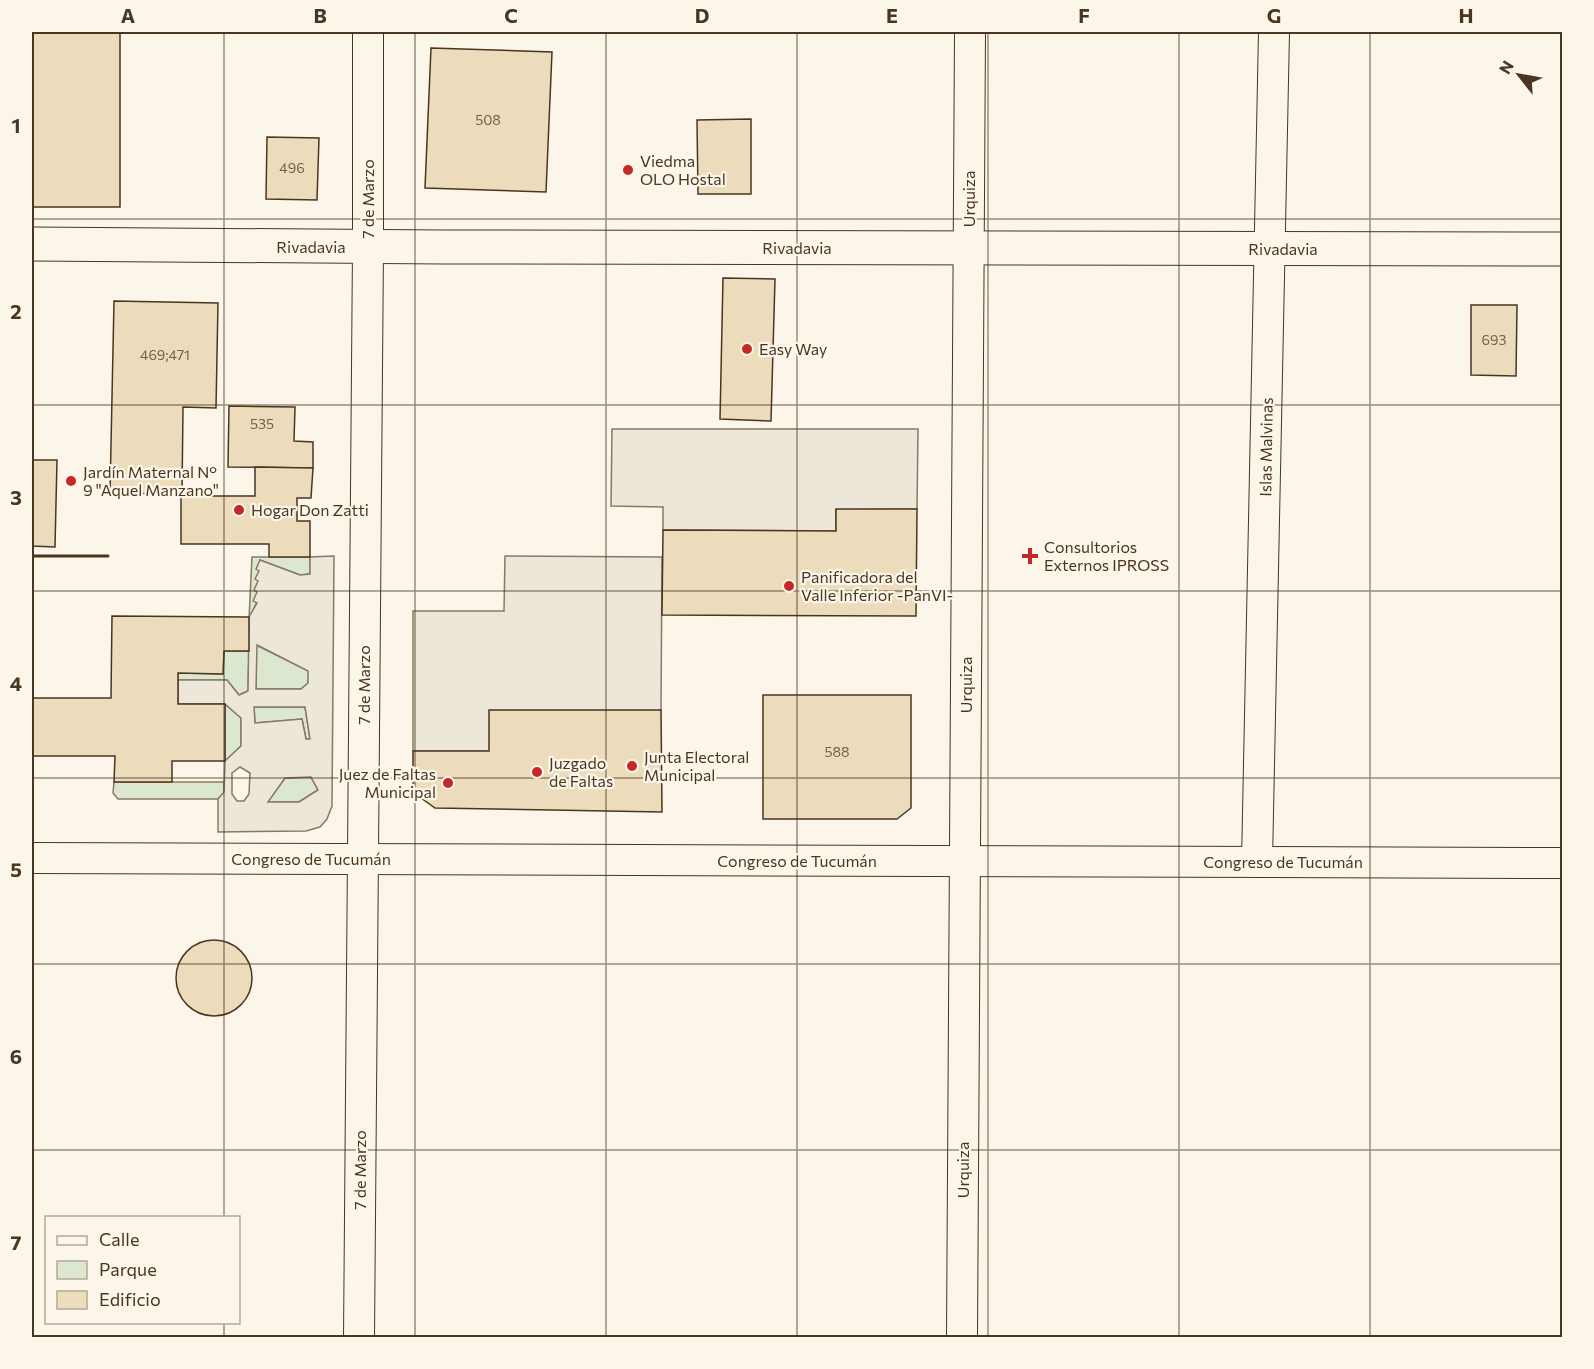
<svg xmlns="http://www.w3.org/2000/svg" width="1594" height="1369" viewBox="0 0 1594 1369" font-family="Commissioner,sans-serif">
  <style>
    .green { fill: #dce7d0; stroke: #887966; stroke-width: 1.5 }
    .parking { fill: #ede7d9; stroke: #887966; stroke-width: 1.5; fill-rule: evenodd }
    .building { fill: #ecdcbc; stroke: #4a3520; stroke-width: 1.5 }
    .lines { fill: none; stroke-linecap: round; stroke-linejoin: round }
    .minor-casing { stroke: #4a3520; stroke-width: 32 }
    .secondary-casing { stroke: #4a3520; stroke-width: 35 }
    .minor { stroke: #fbf6e9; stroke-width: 30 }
    .secondary { stroke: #fbf6e9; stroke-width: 33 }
    .wall { stroke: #4a3520; stroke-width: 3 }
    .grid { fill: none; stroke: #4a3520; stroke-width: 1.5; stroke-opacity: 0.55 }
    .poi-dot { fill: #c62828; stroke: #fbf6e9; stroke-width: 2 }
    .labels { text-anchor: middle; stroke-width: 4.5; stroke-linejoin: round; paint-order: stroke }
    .number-label { font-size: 14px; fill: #725f47 }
    .poi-label { font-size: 16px; fill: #4a3520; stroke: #fbf6e9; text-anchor: start }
    .street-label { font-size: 16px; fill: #4a3520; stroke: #fbf6e9 }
    .neatline { fill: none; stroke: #4a3520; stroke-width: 2 }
    .grid-label { font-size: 20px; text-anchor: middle; font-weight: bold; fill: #4a3520 }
  </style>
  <rect width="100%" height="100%" fill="#fbf6e9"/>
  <!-- green -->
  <g class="green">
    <path d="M252 557H310V574L300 575 260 560 257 602 249 619Z"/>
    <path d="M256 645 309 671 308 683 301 689H256Z"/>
    <path d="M224 651H249L248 691 239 695 227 680H178V673L223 674Z"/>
    <path d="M225 704 241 718V746L225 761Z"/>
    <path d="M254 707H305L310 739H306L302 719 255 723Z"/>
    <path d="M311 777 318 790 299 802H267L285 778Z"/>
    <path d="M114 782H224V793L218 799H118L113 793Z"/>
  </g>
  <!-- parking -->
  <g class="parking">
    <path d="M612 429H918L917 509 836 510V531L663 530V507L611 506Z"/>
    <path d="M334 556 332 806 327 819 320 827 306 831 218 832V799L224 792 225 761 241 746V718L225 704H178V680H227L239 695 248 691 249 617 257 603 253 601 257 592 254 590 258 581 255 579 259 571 256 569 260 560 300 575 310 574V557ZM257 645 308 671V683L301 689H256ZM305 707 310 739H306L302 719 255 723 254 707ZM240 767 250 773 249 794 244 801H237L232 794V773ZM311 777 318 790 299 802H268L285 778Z"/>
    <path d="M505 556 662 557 661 710 489 751H413V611H504Z"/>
  </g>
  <!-- building -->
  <g class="building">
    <rect x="32" y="32" width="88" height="175"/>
    <path d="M431 48 552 52 546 192 425 188Z"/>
    <path d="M751 119V194H698L697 120Z"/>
    <path d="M267 137 319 138 317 200 266 199Z"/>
    <path d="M723 278 775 279 771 421 720 419Z"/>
    <path d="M114 301 218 303 216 408 183 407 182 494 110 493Z"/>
    <path d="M1471 305H1517L1516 376 1471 375Z"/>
    <path d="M229 406 295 407 294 441 313 442V468L228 467Z"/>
    <path d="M32 460H57L55 547 32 546Z"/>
    <path d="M255 467 313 468 311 498H297V521H310V557H269V544H181V496H255Z"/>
    <path d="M836 509H917L916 616 662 615 663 530 836 531Z"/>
    <path d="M112 616 249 617V651H224L223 674 178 673V704H225V761H172V782H114L115 756H32V698H111Z"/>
    <path d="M763 695H911V808L897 819H763Z"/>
    <path d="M489 710H661L662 812 435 808 413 792V751H489Z"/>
    <circle cx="214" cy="978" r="38"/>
  </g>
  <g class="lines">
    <!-- minor casing -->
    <g class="minor-casing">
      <g id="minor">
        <path d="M32 858 1562 863"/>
        <path d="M1257 862 1274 32"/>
        <path d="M359 1338 368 247V32"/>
        <path d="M962 1338 970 32"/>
      </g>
    </g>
    <!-- secondary casing -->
    <g class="secondary-casing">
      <path id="secondary" d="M32 244 443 247 1562 249"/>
    </g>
    <!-- minor -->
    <use href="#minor" class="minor"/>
    <!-- secondary -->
    <use href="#secondary" class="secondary"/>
    <!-- wall -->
    <path class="wall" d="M32 556H108"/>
  </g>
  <!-- grid -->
  <path class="grid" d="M224 32V1218M415 32V1338M606 32V1338M797 32V1338M988 32V1338M1179 32V1338M1370 32V1338M32 219H1562M32 405H1562M32 591H1562M32 778H1562M32 964H1562M32 1150H1562M224 1322V1338"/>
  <!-- markers -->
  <g class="poi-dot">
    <circle cx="628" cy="170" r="6"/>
    <circle cx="747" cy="349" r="6"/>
    <circle cx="71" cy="481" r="6"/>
    <circle cx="239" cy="510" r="6"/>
    <path d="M1027 547h6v6h6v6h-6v6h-6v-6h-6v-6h6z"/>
    <circle cx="789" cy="586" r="6"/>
    <circle cx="632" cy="766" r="6"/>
    <circle cx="537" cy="772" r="6"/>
    <circle cx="448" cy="783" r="6"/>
  </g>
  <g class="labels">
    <!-- number labels -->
    <g class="number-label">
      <text x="488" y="125">508</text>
      <text x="292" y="173">496</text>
      <text x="1494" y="345">693</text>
      <text x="165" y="360">469;471</text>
      <text x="262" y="429">535</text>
      <text x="837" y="757">588</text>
    </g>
    <!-- poi labels -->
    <g class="poi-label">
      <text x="640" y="167">Viedma<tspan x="640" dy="18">OLO Hostal</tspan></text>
      <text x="759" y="355">Easy Way</text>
      <text x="83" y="478">Jardín Maternal N°<tspan x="83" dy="18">9 "Aquel Manzano"</tspan></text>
      <text x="251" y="516">Hogar Don Zatti</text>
      <text x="1044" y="553">Consultorios<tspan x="1044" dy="18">Externos IPROSS</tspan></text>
      <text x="801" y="583">Panificadora del<tspan x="801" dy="18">Valle Inferior -PanVI-</tspan></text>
      <text x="644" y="763">Junta Electoral<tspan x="644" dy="18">Municipal</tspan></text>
      <text x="549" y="769">Juzgado<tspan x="549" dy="18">de Faltas</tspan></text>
      <text x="436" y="780" text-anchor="end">Juez de Faltas<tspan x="436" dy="18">Municipal</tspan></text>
    </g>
    <!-- street labels -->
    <g class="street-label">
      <text transform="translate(368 199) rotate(-90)" y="6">7 de Marzo</text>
      <text transform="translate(969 199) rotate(-90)" y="6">Urquiza</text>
      <text x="311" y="253">Rivadavia</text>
      <text x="797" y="254">Rivadavia</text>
      <text x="1283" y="255">Rivadavia</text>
      <text transform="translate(1266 447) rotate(-89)" y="6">Islas Malvinas</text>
      <text transform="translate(364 685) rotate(-90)" y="6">7 de Marzo</text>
      <text transform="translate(966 685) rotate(-90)" y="6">Urquiza</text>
      <text x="311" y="865">Congreso de Tucumán</text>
      <text x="797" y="867">Congreso de Tucumán</text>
      <text x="1283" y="868">Congreso de Tucumán</text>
      <text transform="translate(360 1170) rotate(-90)" y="6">7 de Marzo</text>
      <text transform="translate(963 1170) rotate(-90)" y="6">Urquiza</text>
    </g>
  </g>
  <!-- border -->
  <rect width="1594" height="1369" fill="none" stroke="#fbf6e9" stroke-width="66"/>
  <!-- legend -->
  <rect x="45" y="1216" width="195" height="108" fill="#fbf6e9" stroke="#b4a999" stroke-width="1.5"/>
  <rect x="57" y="1236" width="30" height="9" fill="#fbf6e9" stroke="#b4a999" stroke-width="1.5"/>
  <text x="99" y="1246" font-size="18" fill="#4a3520">Calle</text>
  <rect x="57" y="1261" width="30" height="18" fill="#dce7d0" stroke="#b4a999" stroke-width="1.5"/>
  <text x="99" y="1276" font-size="18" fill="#4a3520">Parque</text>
  <rect x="57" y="1291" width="30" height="18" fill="#ecdcbc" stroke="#b4a999" stroke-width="1.5"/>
  <text x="99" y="1306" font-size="18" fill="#4a3520">Edificio</text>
  <!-- north arrow -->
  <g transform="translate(1519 75) rotate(301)" stroke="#fbf6e9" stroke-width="4.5" paint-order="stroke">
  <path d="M0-4.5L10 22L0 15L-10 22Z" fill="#4a3520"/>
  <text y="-9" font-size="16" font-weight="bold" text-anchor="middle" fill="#4a3520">N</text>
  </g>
  <rect x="33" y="33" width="1528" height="1303" class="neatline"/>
  <g class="grid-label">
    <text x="128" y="23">A</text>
    <text x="320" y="23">B</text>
    <text x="511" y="23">C</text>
    <text x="702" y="23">D</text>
    <text x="892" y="23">E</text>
    <text x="1084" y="23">F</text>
    <text x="1274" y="23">G</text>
    <text x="1466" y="23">H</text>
    <text x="16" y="133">1</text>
    <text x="16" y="319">2</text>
    <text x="16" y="505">3</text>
    <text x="16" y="691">4</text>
    <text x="16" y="877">5</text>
    <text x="16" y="1064">6</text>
    <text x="16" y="1250">7</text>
  </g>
</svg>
